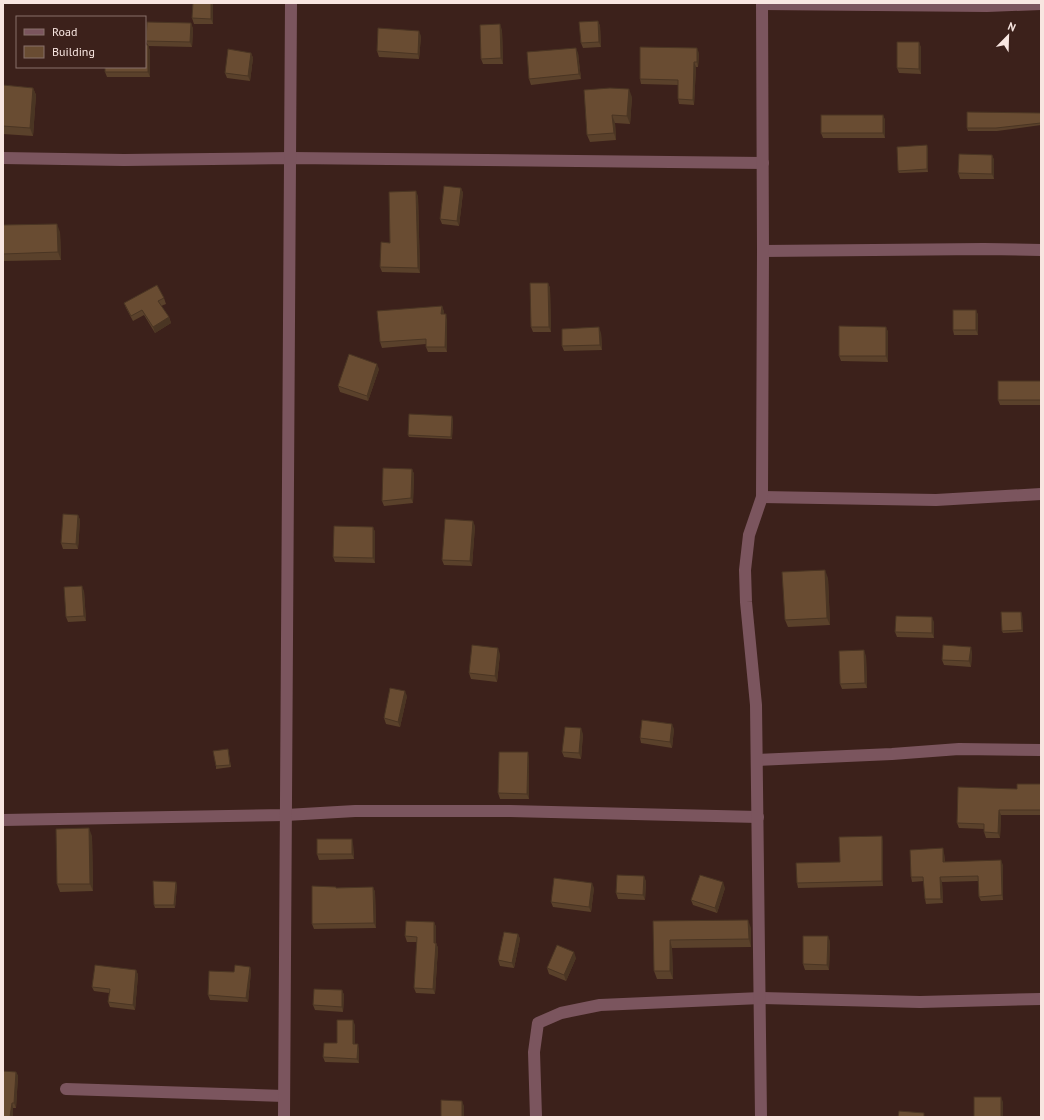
<svg xmlns="http://www.w3.org/2000/svg" width="1044" height="1120" viewBox="0 0 1044 1120" font-family="'PT Sans',sans-serif">
  <style>
    .lines { fill: none; stroke-linecap: round; stroke-linejoin: round }
    .minor { stroke: #7b555e; stroke-width: 12 }
    .wall { fill: #5a412b }
    .shaded-wall { fill: #4a3523 }
    .building { fill: #694c32; stroke: #4a3523 }
  </style>
  <rect width="100%" height="100%" fill="#3c211b"/>
  <g class="lines">
    <!-- minor -->
    <g class="minor">
      <path d="M762 4 987 6 1041 4"/>
      <path d="M3 158 124 160 291 158 763 163"/>
      <path d="M763 251 984 249 1041 250"/>
      <path d="M762 497 936 500 1041 494"/>
      <path d="M757 760 892 754 959 749 1041 750"/>
      <path d="M3 820 286 815 355 811H510L758 817"/>
      <path d="M66 1089 284 1096"/>
      <path d="M284 1117 291 3"/>
      <path d="M536 1117 534 1052 538 1023 561 1013 600 1005 761 998 920 1002 1041 999"/>
      <path d="M761 1117 756 705 746 602 745 570 749 535 762 497 763 251 762 3"/>
    </g>
  </g>
  <!-- wall -->
  <g class="wall">
    <path d="M193 3H213V24H194L192 18Z"/>
    <path d="M598 21 600 26 601 47 583 48 581 43Z"/>
    <path d="M191 23 193 29 192 47 148 46 146 41Z"/>
    <path d="M502 30 503 64H483L481 59Z"/>
    <path d="M421 36 419 59 379 57 377 51Z"/>
    <path d="M919 42 921 48V74L899 73 897 68Z"/>
    <path d="M148 45 150 51V77H107L105 72Z"/>
    <path d="M251 53 253 58 250 81 227 78 225 73Z"/>
    <path d="M578 53 581 79 531 85 529 79Z"/>
    <path d="M699 53 698 67H696L694 105 679 104 678 99V85L641 84 640 79Z"/>
    <path d="M3 85 33 88 36 95 33 136 3 134Z"/>
    <path d="M632 97 630 124 615 123 616 140 590 142 587 135Z"/>
    <path d="M1041 113V125L997 131H968L967 128Z"/>
    <path d="M883 115 885 120V138H823L821 133Z"/>
    <path d="M928 148V172L899 173 898 171Z"/>
    <path d="M992 155 994 160V179H960L958 173Z"/>
    <path d="M461 188 463 193 459 226 442 224 440 219Z"/>
    <path d="M418 196 420 273 382 272 380 267 390 243Z"/>
    <path d="M3 225 60 232 61 260 3 261Z"/>
    <path d="M548 283 550 288 551 332H533L531 327Z"/>
    <path d="M164 298 166 304 161 306 169 317 171 323 155 333 144 315 133 321 126 308 124 303Z"/>
    <path d="M442 306 444 312V314L447 320V352H428L426 347V344L382 348 380 342Z"/>
    <path d="M976 310 978 315V335H954L953 330Z"/>
    <path d="M886 327 888 332V362L841 361 839 356Z"/>
    <path d="M601 333 602 350 564 351 562 346Z"/>
    <path d="M379 369 368 401 340 392 338 386Z"/>
    <path d="M1041 381V405H1000L998 400Z"/>
    <path d="M453 419 452 439 409 437 408 435Z"/>
    <path d="M412 469 414 474 413 503 384 506 382 501Z"/>
    <path d="M78 515 80 520 78 549H63L61 543Z"/>
    <path d="M475 526 472 566 444 565 442 560Z"/>
    <path d="M373 527 375 532V563L335 562 333 557Z"/>
    <path d="M828 578 830 625 788 627 785 620Z"/>
    <path d="M84 591 86 621 68 622 66 617Z"/>
    <path d="M1021 612 1022 614 1023 632 1003 633 1002 631Z"/>
    <path d="M934 622V638L897 637 895 632Z"/>
    <path d="M972 652 971 667 944 665 942 660Z"/>
    <path d="M500 654 497 682 471 679 469 673Z"/>
    <path d="M866 656 867 688 842 689 840 684Z"/>
    <path d="M407 696 400 727 386 724 384 718Z"/>
    <path d="M674 729 672 748 641 743 640 738Z"/>
    <path d="M583 734 581 759 564 757 562 752Z"/>
    <path d="M228 749 231 767 216 769V766Z"/>
    <path d="M529 758V799H500L498 793Z"/>
    <path d="M1041 784V815H1001L1000 838H986L984 832V829L959 828 957 823 1017 789Z"/>
    <path d="M92 836 93 891 60 892 57 884Z"/>
    <path d="M883 841V886L798 888 797 883Z"/>
    <path d="M353 844 354 859 319 860 317 854Z"/>
    <path d="M944 853 945 862 1003 865V900L981 901 979 897 978 881 942 882 943 903 926 904 925 899 924 881 912 882 911 877Z"/>
    <path d="M644 876 646 882 645 900 618 899 616 893Z"/>
    <path d="M177 885 175 908H155L154 905Z"/>
    <path d="M373 887 375 892 376 928 314 929 312 924 336 888Z"/>
    <path d="M594 888 591 912 553 907 551 902Z"/>
    <path d="M725 888 717 913 693 905 691 900Z"/>
    <path d="M653 921 751 928V947L672 948 673 979H657L654 971Z"/>
    <path d="M434 922 436 927V943L438 948 435 994 416 993 414 988 417 942H407L405 936Z"/>
    <path d="M518 934 520 939 514 968 500 966 498 960Z"/>
    <path d="M830 941 829 970H805L803 964Z"/>
    <path d="M576 958 566 981 549 974 547 968Z"/>
    <path d="M250 967 251 971 248 1002 210 1000 208 995 234 972Z"/>
    <path d="M136 970 138 975 135 1010 110 1007 108 1002 109 993 94 991 92 987Z"/>
    <path d="M342 990 344 995 343 1012 315 1010 313 1005Z"/>
    <path d="M355 1025V1044L359 1049V1063L325 1062 323 1057Z"/>
    <path d="M16 1072 18 1076 16 1108H13L3 1117Z"/>
  </g>
  <!-- shaded-wall -->
  <g class="shaded-wall">
    <path d="M211 3H213V24L211 19Z"/>
    <path d="M598 21 600 26 601 47 599 42Z"/>
    <path d="M191 23 193 29 192 47 190 42Z"/>
    <path d="M500 24 502 30 503 64 501 58Z"/>
    <path d="M419 31 421 36 419 59 418 54Z"/>
    <path d="M919 42 921 48V74L919 69Z"/>
    <path d="M148 45 150 51V77L148 72Z"/>
    <path d="M576 48 578 53 581 79 579 74Z"/>
    <path d="M697 48 699 53 698 67 697 62Z"/>
    <path d="M251 53 253 58 250 81 248 76Z"/>
    <path d="M694 62 696 67 694 105 693 100Z"/>
    <path d="M33 88 36 95 33 136 30 128Z"/>
    <path d="M629 89 632 97 630 124 627 116Z"/>
    <path d="M612 115 615 123 616 140 614 133Z"/>
    <path d="M883 115 885 120V138L883 133Z"/>
    <path d="M927 145 928 148V172L927 169Z"/>
    <path d="M992 155 994 160V179L992 174Z"/>
    <path d="M461 188 463 193 459 226 457 221Z"/>
    <path d="M416 191 418 196 420 273 418 268Z"/>
    <path d="M57 224 60 232 61 260 58 252Z"/>
    <path d="M548 283 550 288 551 332 549 327Z"/>
    <path d="M442 306 444 312 443 319 441 314Z"/>
    <path d="M976 310 978 315V335L976 330Z"/>
    <path d="M446 314 447 320V352L445 347Z"/>
    <path d="M169 317 171 323 155 333 153 327Z"/>
    <path d="M599 327 601 333 602 350 600 345Z"/>
    <path d="M886 327 888 332V362L886 356Z"/>
    <path d="M377 364 379 369 368 401 367 396Z"/>
    <path d="M452 416 453 419 452 439 451 437Z"/>
    <path d="M412 469 414 474 413 503 411 498Z"/>
    <path d="M78 515 80 520 78 549 76 544Z"/>
    <path d="M473 521 475 526 472 566 470 561Z"/>
    <path d="M373 527 375 532V563L373 558Z"/>
    <path d="M825 570 828 578 830 625 827 618Z"/>
    <path d="M82 586 84 591 86 621 84 616Z"/>
    <path d="M1021 612 1022 614 1023 632 1022 630Z"/>
    <path d="M932 617 934 622V638L932 633Z"/>
    <path d="M971 647 972 652 971 667 969 661Z"/>
    <path d="M498 648 500 654 497 682 495 676Z"/>
    <path d="M864 650 866 656 867 688 865 683Z"/>
    <path d="M405 691 407 696 400 727 398 722Z"/>
    <path d="M672 724 674 729 672 748 670 742Z"/>
    <path d="M581 728 583 734 581 759 579 753Z"/>
    <path d="M528 752 529 758V799L527 794Z"/>
    <path d="M999 810 1001 815 1000 838 998 833Z"/>
    <path d="M89 828 92 836 93 891 90 884Z"/>
    <path d="M882 836 883 841V886L882 881Z"/>
    <path d="M352 839 353 844 354 859 352 854Z"/>
    <path d="M943 848 944 853 945 866 943 862Z"/>
    <path d="M1001 860 1003 865V900L1002 895Z"/>
    <path d="M644 876 646 882 645 900 643 895Z"/>
    <path d="M940 877 942 882 943 903 941 899Z"/>
    <path d="M176 882 177 885 175 908 174 905Z"/>
    <path d="M723 882 725 888 717 913 715 908Z"/>
    <path d="M592 883 594 888 591 912 589 907Z"/>
    <path d="M373 887 375 892 376 928 374 923Z"/>
    <path d="M748 920 751 928V947L749 939Z"/>
    <path d="M434 922 436 927V947V943L438 948 435 994 433 989Z"/>
    <path d="M518 934 520 939 514 968 512 963Z"/>
    <path d="M828 936 830 941 829 970 827 965Z"/>
    <path d="M670 940 672 948 673 979 670 971Z"/>
    <path d="M574 952 576 958 566 981 564 975Z"/>
    <path d="M250 967 251 971 248 1002 246 998Z"/>
    <path d="M136 970 138 975 135 1010 133 1005Z"/>
    <path d="M342 990 344 995 343 1012 342 1007Z"/>
    <path d="M353 1020 355 1025V1048L353 1044Z"/>
    <path d="M358 1044 359 1049V1063L357 1059Z"/>
    <path d="M16 1072 18 1076 16 1108 14 1103Z"/>
    <path d="M1001 1097 1003 1102V1117H1001Z"/>
    <path d="M462 1101 464 1106V1117H462Z"/>
    <path d="M12 1103 13 1108V1117H10Z"/>
  </g>
  <!-- building -->
  <g class="building">
    <path d="M193 3H211V19L192 18Z"/>
    <path d="M598 21 599 42 581 43 579 22Z"/>
    <path d="M147 22 191 23 190 42 146 41Z"/>
    <path d="M500 24 501 58 481 59 480 25Z"/>
    <path d="M378 28 419 31 418 54 377 51Z"/>
    <path d="M897 42H919V69L897 68Z"/>
    <path d="M145 45H148V72H105V67H145Z"/>
    <path d="M640 47 697 48V62H694L693 100 678 99V80L640 79Z"/>
    <path d="M576 48 579 74 529 79 527 52Z"/>
    <path d="M228 49 251 53 248 76 225 73Z"/>
    <path d="M3 85 33 88 30 128 3 126Z"/>
    <path d="M610 88 629 89 627 116 612 115 614 133 587 135 584 90Z"/>
    <path d="M967 112 1041 113V123L996 128H967Z"/>
    <rect x="821" y="115" width="62" height="18"/>
    <path d="M927 145V169L898 171 897 147Z"/>
    <path d="M959 154 992 155V174L958 173Z"/>
    <path d="M444 186 461 188 457 221 440 219Z"/>
    <path d="M416 191 418 268 380 267 381 242 390 243 389 192Z"/>
    <path d="M57 224 58 252 3 254V225Z"/>
    <path d="M530 283H548L549 327H531Z"/>
    <path d="M157 285 164 298 158 301 169 317 153 327 142 310 131 316 124 303Z"/>
    <path d="M442 306 441 314H446L445 347H426V339L380 342 377 311Z"/>
    <rect x="953" y="310" width="23" height="20"/>
    <path d="M839 326 886 327V356H839Z"/>
    <path d="M599 327 600 345 562 346V329Z"/>
    <path d="M349 354 377 364 367 396 338 386Z"/>
    <rect x="998" y="381" width="43" height="19"/>
    <path d="M409 414 452 416 451 437 408 435Z"/>
    <path d="M383 468 412 469 411 498 382 501Z"/>
    <path d="M63 514 78 515 76 544 61 543Z"/>
    <path d="M445 519 473 521 470 561 442 560Z"/>
    <path d="M334 526 373 527V558L333 557Z"/>
    <path d="M825 570 827 618 785 620 782 572Z"/>
    <path d="M82 586 84 616 66 617 64 587Z"/>
    <path d="M1001 612H1021L1022 630 1002 631Z"/>
    <path d="M896 616 932 617V633L895 632Z"/>
    <path d="M472 645 498 648 495 676 469 673Z"/>
    <path d="M943 645 971 647 969 661 942 660Z"/>
    <path d="M864 650 865 683 840 684 839 651Z"/>
    <path d="M390 688 405 691 398 722 384 718Z"/>
    <path d="M642 720 672 724 670 742 640 738Z"/>
    <path d="M565 727 581 728 579 753 562 752Z"/>
    <path d="M228 749 230 765 216 766 213 751Z"/>
    <path d="M499 752H528L527 794 498 793Z"/>
    <path d="M1017 784H1041V810H999L998 833 984 832V824L957 823 958 787 1017 789Z"/>
    <path d="M89 828 90 884H57L56 829Z"/>
    <path d="M882 836V881L797 883 796 863 840 862 839 837Z"/>
    <rect x="317" y="839" width="35" height="15"/>
    <path d="M943 848V862L1001 860 1002 895 979 897 978 876 940 877 941 899H925L923 877H911L910 850Z"/>
    <path d="M617 875 644 876 643 895 616 893Z"/>
    <path d="M700 875 723 882 715 908 691 900Z"/>
    <path d="M554 878 592 883 589 907 551 902Z"/>
    <path d="M153 881 176 882 174 905H154Z"/>
    <path d="M312 886 336 887V888L373 887 374 923 312 924Z"/>
    <path d="M748 920 749 939 670 940V971H654L653 921Z"/>
    <path d="M406 921 434 922V943H436L433 989 414 988 417 937 405 936Z"/>
    <path d="M504 932 518 934 512 963 498 960Z"/>
    <path d="M803 936H828L827 965 803 964Z"/>
    <path d="M557 945 574 952 564 975 547 968Z"/>
    <path d="M95 965 136 970 133 1005 108 1002 110 989 92 987Z"/>
    <path d="M235 965 250 967 246 998 208 995 209 971 234 972Z"/>
    <path d="M314 989 342 990V1007L313 1005Z"/>
    <path d="M337 1020H353V1044H358L357 1059 323 1057 324 1043H337Z"/>
    <path d="M3 1071 16 1072 14 1103H12L10 1117H3Z"/>
    <rect x="974" y="1097" width="27" height="20"/>
    <path d="M441 1100 462 1101V1117H441Z"/>
    <path d="M899 1111 924 1113V1117H898Z"/>
  </g>
  <!-- border -->
  <rect width="1044" height="1120" fill="none" stroke="#f8e6e1" stroke-width="8"/>
  <!-- legend -->
  <rect x="16" y="16" width="130" height="52" fill="#3c211b" stroke="#87706a"/>
  <rect x="24" y="29" width="20" height="6" fill="#7b555e" stroke="#87706a"/>
  <text x="52" y="36" font-size="12" fill="#f8e6e1">Road</text>
  <rect x="24" y="46" width="20" height="12" fill="#694c32" stroke="#87706a"/>
  <text x="52" y="56" font-size="12" fill="#f8e6e1">Building</text>
  <!-- north arrow -->
  <g transform="translate(1008 36) rotate(23)" stroke="#3c211b" stroke-width="3" paint-order="stroke">
  <path d="M0-3L7 15L0 10L-7 15Z" fill="#f8e6e1"/>
  <text y="-6" font-size="11" font-weight="bold" text-anchor="middle" fill="#f8e6e1">N</text>
  </g>
</svg>
